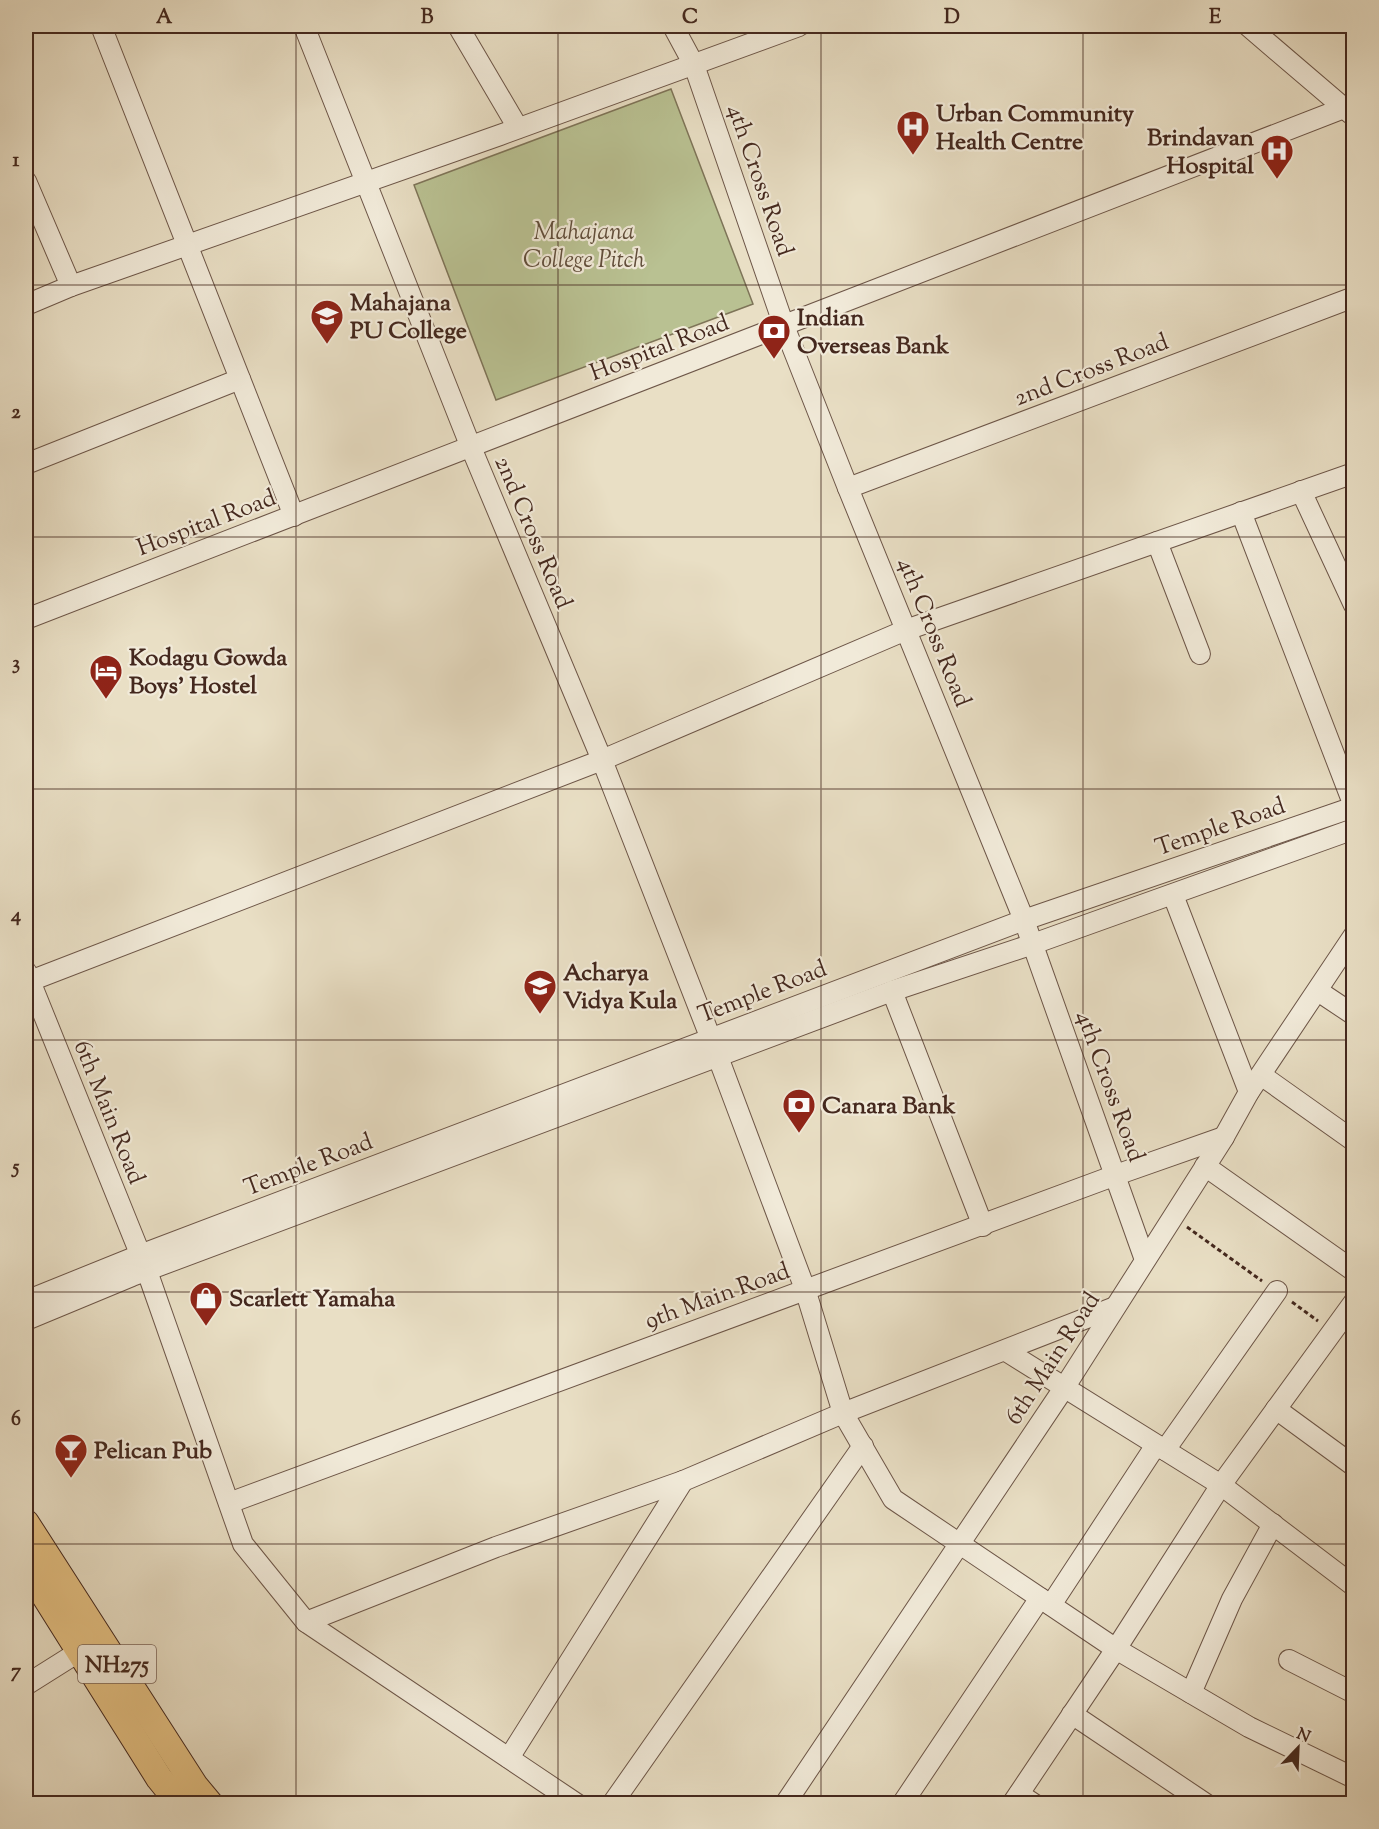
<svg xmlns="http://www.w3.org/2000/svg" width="1379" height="1829" viewBox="0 0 1379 1829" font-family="'Sorts Mill Goudy',serif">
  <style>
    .green { fill: #b9c192; stroke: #7e7458; stroke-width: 1.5 }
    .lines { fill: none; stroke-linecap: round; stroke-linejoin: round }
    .minor-casing { stroke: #6d5648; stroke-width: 22 }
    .major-casing { stroke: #44281e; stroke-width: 28 }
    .path { stroke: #44281e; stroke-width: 3; stroke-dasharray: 4.5 3; stroke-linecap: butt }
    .minor { stroke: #f1ead9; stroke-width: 20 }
    .major { stroke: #e4c082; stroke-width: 26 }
    .grid { fill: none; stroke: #44281e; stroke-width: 1.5; stroke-opacity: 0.55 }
    .labels { text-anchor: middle; stroke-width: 4.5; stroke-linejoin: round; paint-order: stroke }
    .shield { fill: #f1ead9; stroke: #786256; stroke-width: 1.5 }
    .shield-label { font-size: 22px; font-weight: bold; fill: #44281e }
    .poi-label { font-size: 24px; font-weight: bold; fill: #44281e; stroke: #f1ead9; text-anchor: start }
    .street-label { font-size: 24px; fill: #44281e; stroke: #f1ead9 }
    .park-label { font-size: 24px; font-style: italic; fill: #614e3b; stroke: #f1ead9 }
    .neatline { fill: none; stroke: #44281e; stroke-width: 2 }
    .grid-label { font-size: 20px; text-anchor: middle; font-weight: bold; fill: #44281e }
  </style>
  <rect width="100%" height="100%" fill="#e9dfc5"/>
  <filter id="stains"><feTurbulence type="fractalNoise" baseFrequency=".00333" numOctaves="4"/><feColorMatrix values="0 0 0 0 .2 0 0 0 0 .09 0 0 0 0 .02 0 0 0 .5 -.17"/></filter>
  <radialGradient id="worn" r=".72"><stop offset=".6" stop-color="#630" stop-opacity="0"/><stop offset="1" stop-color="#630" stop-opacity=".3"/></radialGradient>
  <!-- green -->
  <path class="green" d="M671 89 753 304 496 400 414 185Z"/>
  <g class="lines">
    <!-- minor casing -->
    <g class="minor-casing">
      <g id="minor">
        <path d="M101 26 294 516"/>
        <path d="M304 26 470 445 602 760 718 1057 805 1289 843 1413 893 1499 1116 1649 1249 1727 1354 1778"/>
        <path d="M458 26 518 128"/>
        <path d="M673 26 694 65 784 326 848 488 1024 920 1145 1260"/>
        <path d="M1248 26 1351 114"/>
        <path d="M26 181 71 286"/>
        <path d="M26 305 71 286 500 135 799 26"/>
        <path d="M26 464 240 379"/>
        <path d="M848 488 1354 297"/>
        <path d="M1301 491 1354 605"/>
        <path d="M1241 512 1354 806"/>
        <path d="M1157 542 1200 654"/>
        <path d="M26 619 1344 108"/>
        <path d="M1173 895 1249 1092"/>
        <path d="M26 971 147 1271 243 1544 306 1622 577 1804"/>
        <path d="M30 981 602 760 906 630 1354 473"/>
        <path d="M892 991 983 1226"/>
        <path d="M1318 991 1354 1015"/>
        <path d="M1261 1075 1354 1141"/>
        <path d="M1205 1166 1354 1271"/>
        <path d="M26 1301 140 1255 1024 920 1354 807"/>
        <path d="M26 1320 132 1276 892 991 1033 944 1354 829"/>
        <path d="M1006 1351 1221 1485 1354 1586"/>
        <path d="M1276 1409 1354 1466"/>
        <path d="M1165 1450 1277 1291"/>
        <path d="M229 1503 1116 1175 1224 1137"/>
        <path d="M1051 1605 1156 1445"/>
        <path d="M306 1622 496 1547 683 1481 843 1413 1115 1307"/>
        <path d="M1289 1660 1354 1693"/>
        <path d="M26 1685 80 1651"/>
        <path d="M1191 1693 1232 1599 1273 1524"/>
        <path d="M1072 1714 1206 1804"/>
        <path d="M509 1758 683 1481"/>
        <path d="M1019 1794 1034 1804"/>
        <path d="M612 1804 863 1446"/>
        <path d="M785 1804 1064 1388 1224 1137 1249 1092 1354 935"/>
        <path d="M902 1804 1040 1598"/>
        <path d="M1012 1804 1116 1649 1221 1485 1354 1302"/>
      </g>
    </g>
    <!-- major casing -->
    <g class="major-casing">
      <g id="major">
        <path d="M26 1523 195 1786 210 1804"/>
        <path d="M26 1566 159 1778 180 1804"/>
      </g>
    </g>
    <!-- path -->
    <g class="path">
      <path d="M1187 1227 1262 1281"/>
      <path d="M1292 1302 1318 1321"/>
    </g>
    <!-- minor -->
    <use href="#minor" class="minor"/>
    <!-- major -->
    <use href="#major" class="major"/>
  </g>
  <!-- grid -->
  <path class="grid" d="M296 26V1804M558 26V1804M821 26V1804M1083 26V1804M26 285H1354M26 537H1354M26 789H1354M26 1040H1354M26 1292H1354M26 1544H1354"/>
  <!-- icons -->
  <defs>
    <g id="hospital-pin" transform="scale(1.725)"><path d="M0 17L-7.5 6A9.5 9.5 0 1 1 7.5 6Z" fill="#8f2418" stroke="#f1ead9"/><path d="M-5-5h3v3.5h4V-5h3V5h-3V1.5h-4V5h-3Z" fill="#fff"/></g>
    <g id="university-pin" transform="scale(1.725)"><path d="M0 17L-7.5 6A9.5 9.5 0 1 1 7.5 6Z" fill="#8f2418" stroke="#f1ead9"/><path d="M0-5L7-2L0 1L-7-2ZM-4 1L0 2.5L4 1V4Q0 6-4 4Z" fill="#fff"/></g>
    <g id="bank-pin" transform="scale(1.725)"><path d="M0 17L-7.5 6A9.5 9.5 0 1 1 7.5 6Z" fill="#8f2418" stroke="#f1ead9"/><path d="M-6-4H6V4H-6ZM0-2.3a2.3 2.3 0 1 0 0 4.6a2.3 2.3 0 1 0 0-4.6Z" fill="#fff"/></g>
    <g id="hotel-pin" transform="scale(1.725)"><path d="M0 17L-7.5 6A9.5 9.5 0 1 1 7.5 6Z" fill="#8f2418" stroke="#f1ead9"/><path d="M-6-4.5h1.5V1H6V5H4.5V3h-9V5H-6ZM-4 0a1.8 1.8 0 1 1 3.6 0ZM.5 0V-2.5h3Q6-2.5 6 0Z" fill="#fff"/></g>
    <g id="school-pin" transform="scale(1.725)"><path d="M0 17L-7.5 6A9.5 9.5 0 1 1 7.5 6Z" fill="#8f2418" stroke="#f1ead9"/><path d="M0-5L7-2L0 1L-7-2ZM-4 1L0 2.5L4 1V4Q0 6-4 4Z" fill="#fff"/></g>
    <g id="shop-pin" transform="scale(1.725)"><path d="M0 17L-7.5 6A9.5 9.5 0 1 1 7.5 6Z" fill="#8f2418" stroke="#f1ead9"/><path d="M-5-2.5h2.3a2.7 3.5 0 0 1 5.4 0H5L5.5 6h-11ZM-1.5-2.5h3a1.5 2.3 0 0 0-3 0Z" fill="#fff"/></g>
    <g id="bar-pin" transform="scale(1.725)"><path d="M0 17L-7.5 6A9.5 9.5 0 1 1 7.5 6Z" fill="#8f2418" stroke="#f1ead9"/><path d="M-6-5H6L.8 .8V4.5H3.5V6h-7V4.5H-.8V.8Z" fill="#fff"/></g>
  </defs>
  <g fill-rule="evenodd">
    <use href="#hospital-pin" x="913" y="127"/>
    <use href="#hospital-pin" x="1277" y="151"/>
    <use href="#university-pin" x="327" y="316"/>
    <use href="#bank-pin" x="774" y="331"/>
    <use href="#hotel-pin" x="106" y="671"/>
    <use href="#school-pin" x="540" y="986"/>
    <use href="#bank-pin" x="799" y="1105"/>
    <use href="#shop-pin" x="206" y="1298"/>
    <use href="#bar-pin" x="71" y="1450"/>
  </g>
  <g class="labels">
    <!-- shield labels -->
    <rect class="shield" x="78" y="1645" width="78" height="38" rx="4.5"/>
    <g class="shield-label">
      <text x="117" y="1672">NH275</text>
    </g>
    <!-- poi labels -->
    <g class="poi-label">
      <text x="936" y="121">Urban Community<tspan x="936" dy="28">Health Centre</tspan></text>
      <text x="1254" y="145" text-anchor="end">Brindavan<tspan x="1254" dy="28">Hospital</tspan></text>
      <text x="350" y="310">Mahajana<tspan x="350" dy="28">PU College</tspan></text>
      <text x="797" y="325">Indian<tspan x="797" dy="28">Overseas Bank</tspan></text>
      <text x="129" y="665">Kodagu Gowda<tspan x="129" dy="28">Boys' Hostel</tspan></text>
      <text x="563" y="980">Acharya<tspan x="563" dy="28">Vidya Kula</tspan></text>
      <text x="822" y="1113">Canara Bank</text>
      <text x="229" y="1306">Scarlett Yamaha</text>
      <text x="94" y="1458">Pelican Pub</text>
    </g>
    <!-- street labels -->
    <g class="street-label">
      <text transform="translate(761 180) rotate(71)" y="8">4th Cross Road</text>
      <text transform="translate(659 347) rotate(-21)" y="8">Hospital Road</text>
      <text transform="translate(1091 369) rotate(-21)" y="8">2nd Cross Road</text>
      <text transform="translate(206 522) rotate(-21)" y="8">Hospital Road</text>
      <text transform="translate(534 532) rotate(67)" y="8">2nd Cross Road</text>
      <text transform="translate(935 632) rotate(68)" y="8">4th Cross Road</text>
      <text transform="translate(1220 826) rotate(-19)" y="8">Temple Road</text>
      <text transform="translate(762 991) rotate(-21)" y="8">Temple Road</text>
      <text transform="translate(1111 1086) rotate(70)" y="8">4th Cross Road</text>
      <text transform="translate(110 1112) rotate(68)" y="8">6th Main Road</text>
      <text transform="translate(308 1164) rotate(-21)" y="8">Temple Road</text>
      <text transform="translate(717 1295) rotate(-20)" y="8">9th Main Road</text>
      <text transform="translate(1052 1358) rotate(-57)" y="8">6th Main Road</text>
    </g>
    <!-- park labels -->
    <g class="park-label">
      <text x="584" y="239">Mahajana<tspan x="584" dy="28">College Pitch</tspan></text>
    </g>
  </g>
  <!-- margin -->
  <rect width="1379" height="1829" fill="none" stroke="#e9dfc5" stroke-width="66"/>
  <!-- north arrow -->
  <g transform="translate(1298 1748) rotate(23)" stroke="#f1ead9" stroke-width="4.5" paint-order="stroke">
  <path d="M0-4.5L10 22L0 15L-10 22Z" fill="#44281e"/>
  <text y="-9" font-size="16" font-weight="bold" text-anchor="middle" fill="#44281e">N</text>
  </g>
  <rect x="33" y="33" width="1313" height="1763" class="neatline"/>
  <g class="grid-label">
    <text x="164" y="23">A</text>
    <text x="427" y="23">B</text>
    <text x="690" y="23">C</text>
    <text x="952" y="23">D</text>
    <text x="1215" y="23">E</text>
    <text x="16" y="166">1</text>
    <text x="16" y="418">2</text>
    <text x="16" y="669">3</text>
    <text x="16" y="921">4</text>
    <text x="16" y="1173">5</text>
    <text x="16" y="1425">6</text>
    <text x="16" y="1677">7</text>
  </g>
  <rect width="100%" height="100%" filter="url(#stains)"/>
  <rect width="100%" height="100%" fill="url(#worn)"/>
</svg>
